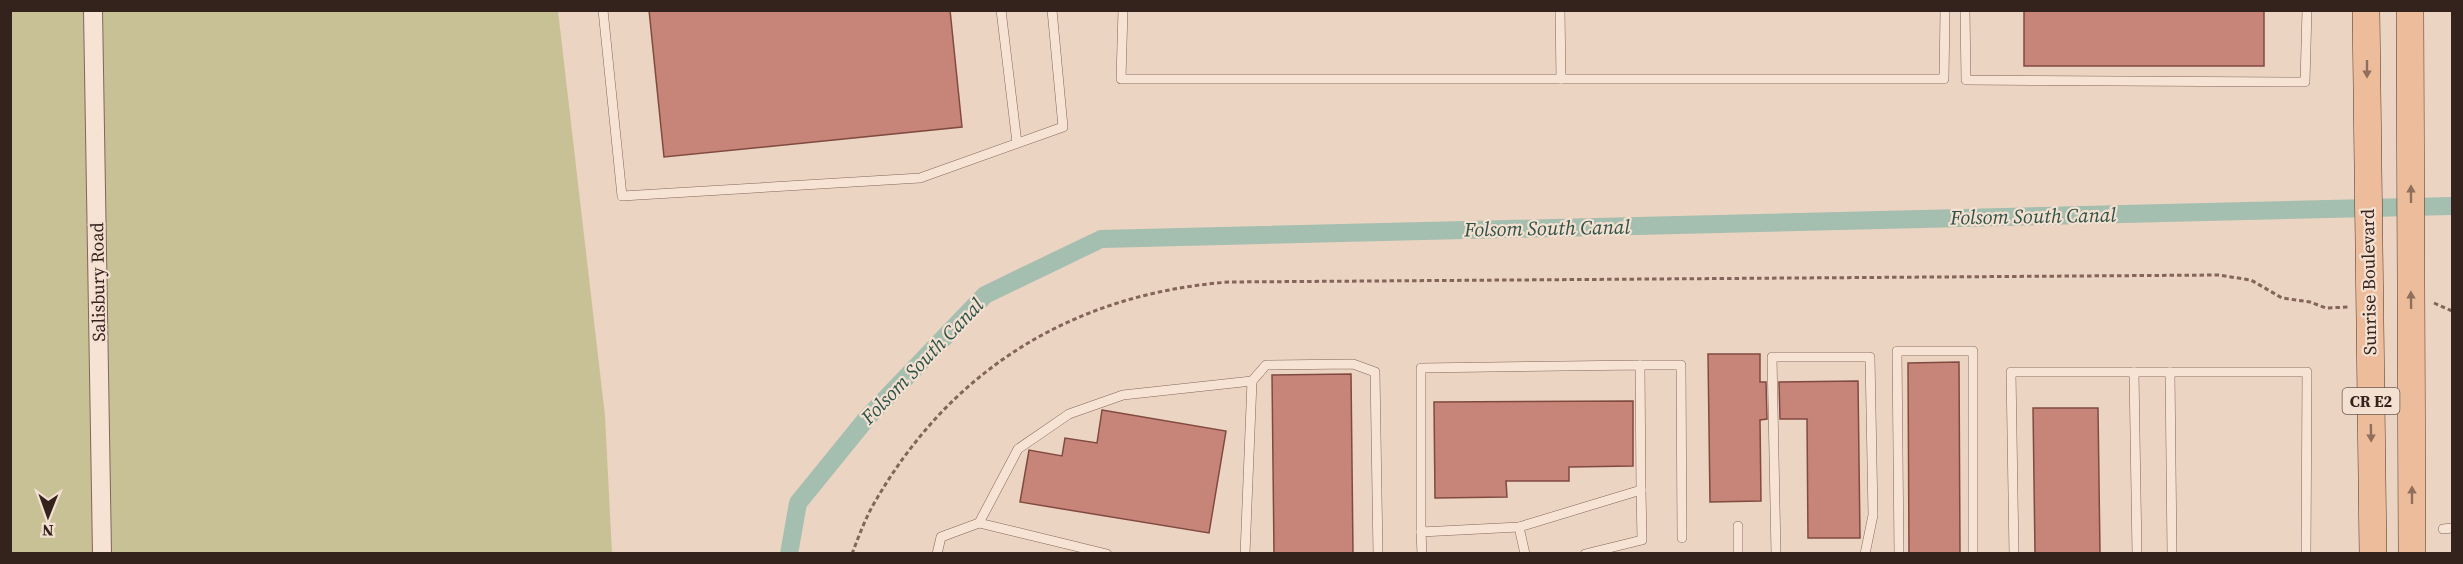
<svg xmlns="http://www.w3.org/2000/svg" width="2463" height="564" viewBox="0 0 2463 564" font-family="'Source Serif 4',serif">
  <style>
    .green { fill: #c8c196 }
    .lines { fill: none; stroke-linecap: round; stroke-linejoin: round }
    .canal { stroke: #a4beaf; stroke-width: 18 }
    .building { fill: #c78579; stroke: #814a41; stroke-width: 1.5 }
    .lane-casing { stroke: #84655a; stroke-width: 10 }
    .street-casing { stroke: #84655a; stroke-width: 20 }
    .primary-casing { stroke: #51352e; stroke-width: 28 }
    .path { stroke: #84655a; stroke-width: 3; stroke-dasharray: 4.5 3; stroke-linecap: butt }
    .lane { stroke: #f6e3d4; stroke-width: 9 }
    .street { stroke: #f6e3d4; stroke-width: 18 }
    .primary { stroke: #edbd9b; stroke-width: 27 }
    .oneway { fill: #90705c }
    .labels { text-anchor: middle; stroke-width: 4.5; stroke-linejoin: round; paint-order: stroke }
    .shield { fill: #f3e0d1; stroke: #6d5b53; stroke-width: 1.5 }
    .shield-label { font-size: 16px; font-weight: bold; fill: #34221d }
    .street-label { font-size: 18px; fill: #34221d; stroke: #f3e0d1 }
    .water-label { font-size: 20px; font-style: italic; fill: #2d5347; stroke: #f3e0d1 }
  </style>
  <rect width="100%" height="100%" fill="#ebd4c1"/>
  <!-- green -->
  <path class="green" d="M10 11H558L605 416 612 553H11Z"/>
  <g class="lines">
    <!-- canal -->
    <path class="canal" d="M789 554 798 503 867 418 985 295 1101 239 2452 206"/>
  </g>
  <!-- building -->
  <g class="building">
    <path d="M649 10H950L962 127 664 157Z"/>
    <rect x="2024" y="10" width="240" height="56"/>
    <path d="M1708 354H1760V382H1766L1767 419 1760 420 1761 501 1710 502Z"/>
    <path d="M1959 362 1960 554H1909L1908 363Z"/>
    <path d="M1351 374 1353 554H1274L1272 375Z"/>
    <path d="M1858 381 1860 538H1808L1807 419H1780L1779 382Z"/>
    <path d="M1633 401V466L1569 467V481H1506L1507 497 1435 498 1434 402Z"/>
    <path d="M2033 408H2098L2100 554H2035Z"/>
    <path d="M1102 410 1226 431 1209 533 1020 502 1029 450 1062 456 1065 438 1097 443Z"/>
  </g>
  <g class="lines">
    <!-- lane casing -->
    <g class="lane-casing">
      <g id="lane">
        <path d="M603 10 622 196 920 178 1063 127 1052 10"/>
        <path d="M1001 10 1017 143"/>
        <path d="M1123 10 1121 79H1561"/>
        <path d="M1560 10 1561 79H1944L1945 10"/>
        <path d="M1965 10 1966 80 2305 82 2307 10"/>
        <path d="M1640 365 1641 490 1519 527 1421 532V368Z"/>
        <path d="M1640 365H1681L1682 538"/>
        <path d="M2134 372 2137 554"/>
        <path d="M2170 372 2172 554"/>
        <path d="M1252 381 1266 365 1353 364 1375 372 1378 554"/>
        <path d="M1738 526V554"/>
        <path d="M1519 527 1525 554"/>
        <path d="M2443 529 2452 528"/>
        <path d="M1421 532 1422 554"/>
        <path d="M937 554 941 537 979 523"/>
        <path d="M1107 554 979 523 1018 449 1069 414 1123 395 1252 381 1245 554"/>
        <path d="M1585 554 1642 540 1641 490"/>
        <path d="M1776 554 1772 357H1870L1873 515 1865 554"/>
        <path d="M1899 554 1897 351H1973V554"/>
        <path d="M2014 554 2011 372H2307L2306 554"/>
      </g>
    </g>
    <!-- street casing -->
    <g class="street-casing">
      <path id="street" d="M93 10 102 554"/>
    </g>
    <!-- primary casing -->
    <g class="primary-casing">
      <g id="primary">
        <path d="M2366 10 2373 554"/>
        <path d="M2410 10 2412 554"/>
      </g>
    </g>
    <!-- path -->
    <g class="path">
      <path d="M2434 303 2452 311"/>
      <path d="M852 554C858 538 864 522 872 507 949 370 1072 294 1229 282L2218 275 2251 280 2282 298 2310 302 2326 308 2349 307"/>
    </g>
    <!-- lane -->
    <use href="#lane" class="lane"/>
    <!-- street -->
    <use href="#street" class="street"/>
    <!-- primary -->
    <use href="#primary" class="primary"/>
  </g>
  <!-- one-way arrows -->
  <defs><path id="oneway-solid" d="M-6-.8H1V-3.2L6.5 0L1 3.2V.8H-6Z" transform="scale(1.5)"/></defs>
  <g class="oneway">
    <use href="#oneway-solid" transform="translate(2367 69) rotate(90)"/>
    <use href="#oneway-solid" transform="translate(2411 194) rotate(-90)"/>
    <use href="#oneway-solid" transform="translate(2411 300) rotate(-91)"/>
    <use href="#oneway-solid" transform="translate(2371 433) rotate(89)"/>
    <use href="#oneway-solid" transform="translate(2412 495) rotate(-90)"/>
  </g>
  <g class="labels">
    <!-- shield labels -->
    <rect class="shield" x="2342.5" y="388" width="57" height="26" rx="4.5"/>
    <g class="shield-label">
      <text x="2371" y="407">CR E2</text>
    </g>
    <!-- street labels -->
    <g class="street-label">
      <text transform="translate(98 282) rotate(-91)" y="6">Salisbury Road</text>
      <text transform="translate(2369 282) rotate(-91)" y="6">Sunrise Boulevard</text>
    </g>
    <!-- water labels -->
    <g class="water-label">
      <text transform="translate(2033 216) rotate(-1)" y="7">Folsom South Canal</text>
      <text transform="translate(1547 228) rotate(-1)" y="7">Folsom South Canal</text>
      <text transform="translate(922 361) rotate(-46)" y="7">Folsom South Canal</text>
    </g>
  </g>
  <!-- border -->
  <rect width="2463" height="564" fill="none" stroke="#34221d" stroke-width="24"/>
  <!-- north arrow -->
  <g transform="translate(48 516) rotate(181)" stroke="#f3e0d1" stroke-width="4.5" paint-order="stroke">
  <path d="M0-4.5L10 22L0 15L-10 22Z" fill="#34221d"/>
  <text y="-9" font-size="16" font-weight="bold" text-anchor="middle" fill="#34221d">N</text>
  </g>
</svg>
